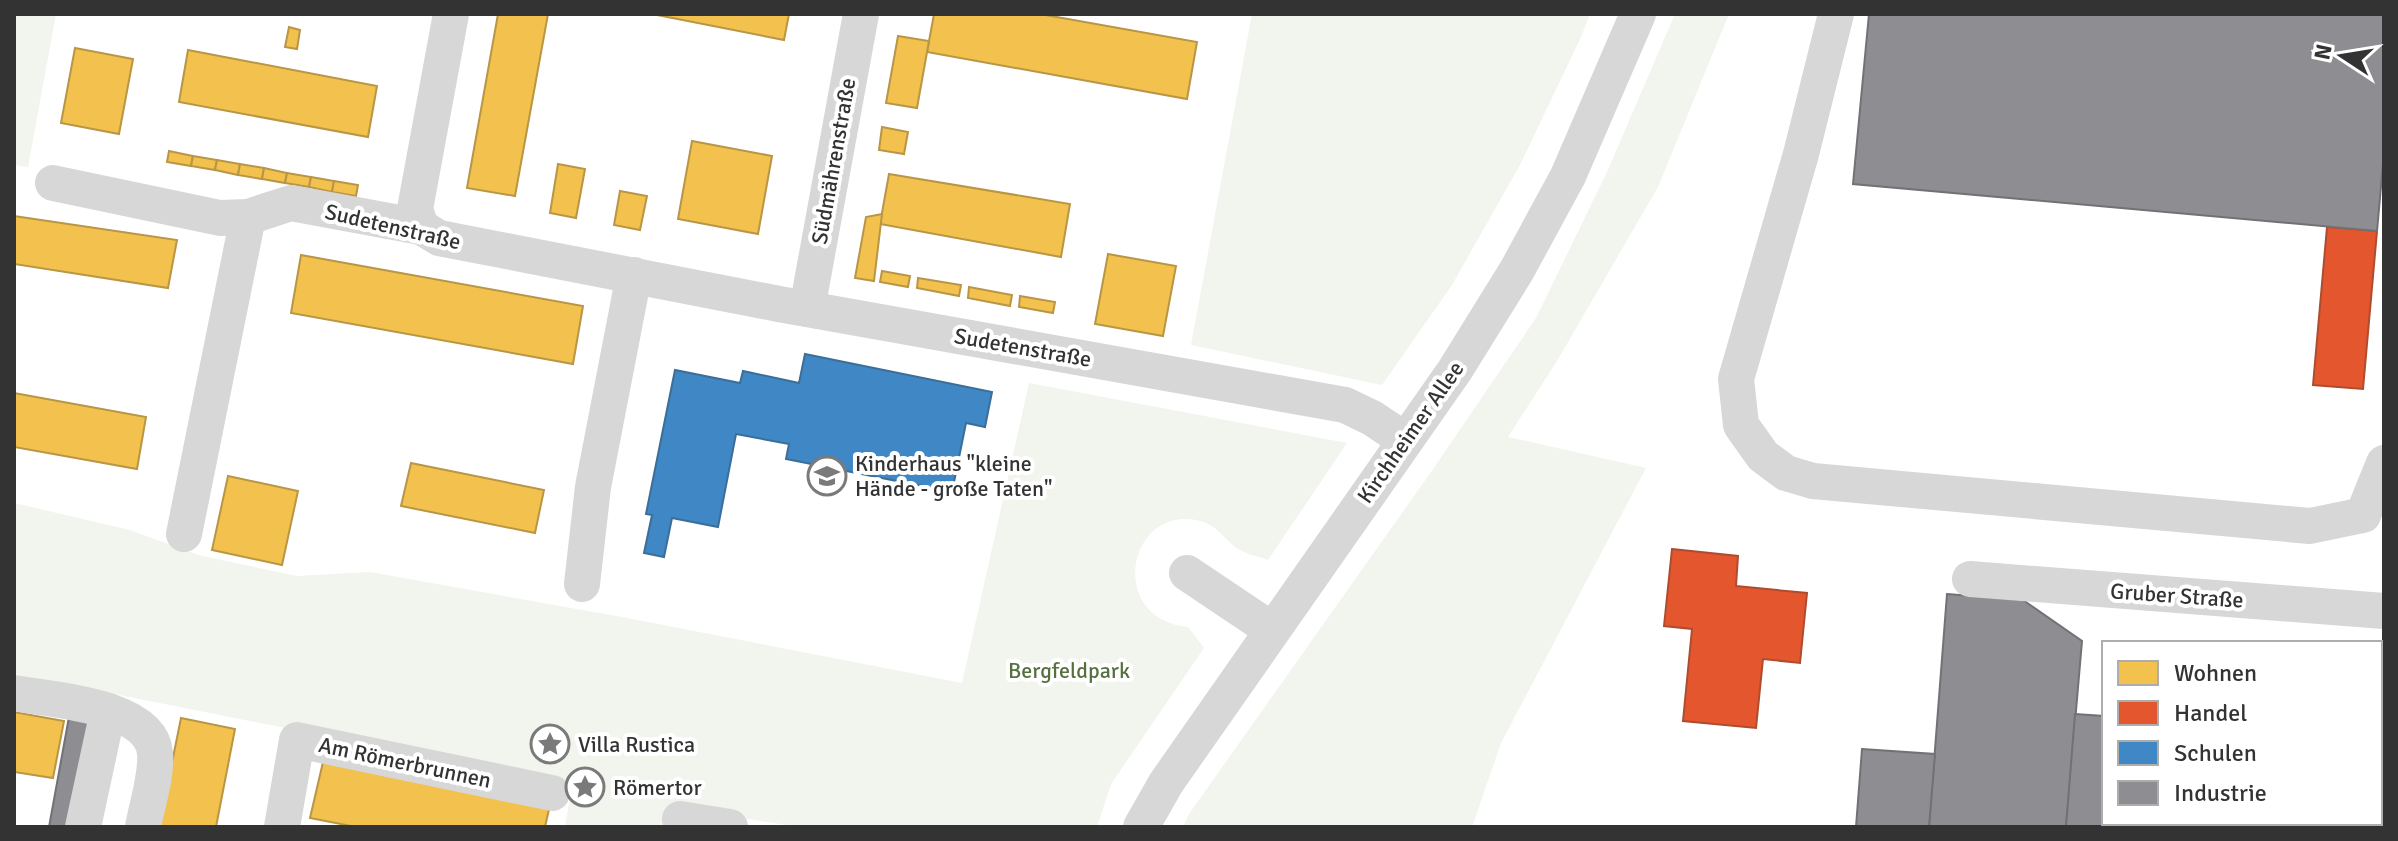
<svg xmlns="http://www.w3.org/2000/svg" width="2398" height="841" viewBox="0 0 2398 841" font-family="Signika,sans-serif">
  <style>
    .green { fill: #f1f5ed }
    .homes { fill: #f2c14e; stroke: #b99646; stroke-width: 2 }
    .shops { fill: #e4572e; stroke: #af4c30; stroke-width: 2 }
    .schools { fill: #3f88c5; stroke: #3b6e99; stroke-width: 2 }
    .industry { fill: #8d8d92; stroke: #727276; stroke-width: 2 }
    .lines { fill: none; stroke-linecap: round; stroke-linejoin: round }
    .minor { stroke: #d7d7d7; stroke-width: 36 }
    .labels { text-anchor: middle; stroke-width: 8; stroke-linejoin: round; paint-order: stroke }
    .street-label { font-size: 22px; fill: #333; stroke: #fff }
    .poi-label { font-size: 22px; fill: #333; stroke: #fff; text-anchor: start }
    .park-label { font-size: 22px; fill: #56703f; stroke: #fff }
  </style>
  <rect width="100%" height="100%" fill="#fff"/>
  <!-- green -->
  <g class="green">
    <path d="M14 14H56L28 167 14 165Z"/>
    <path d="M1252 14H1590L1581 37 1521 163 1452 285 1382 385 1191 345Z"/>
    <path d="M1675 14H1729L1658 187 1557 361 1508 437 1646 468 1501 743 1472 827H1183L1189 814 1431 472 1536 318 1607 172Z"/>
    <path d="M1029 383 1347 443 1268 560C1258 556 1241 553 1234 546 1222 536 1216 525 1200 521 1128 503 1105 619 1188 627L1204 648 1111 784 1097 827H800L677 808 673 827H565L572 785 14 674V503L130 530 198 555 297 576 370 572 622 617 962 683Z"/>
  </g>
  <!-- homes -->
  <g class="homes">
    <path d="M498 14H548L515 196 467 188Z"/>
    <path d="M652 14H789L784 40Z"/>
    <path d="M934 14H1040L1197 42 1187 99 927 52Z"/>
    <path d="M289 27 300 30 297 49 285 47Z"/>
    <path d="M898 36 929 41 917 108 886 103Z"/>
    <path d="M75 48 133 59 119 134 61 123Z"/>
    <path d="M188 50 377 86 368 137 179 102Z"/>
    <path d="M882 127 908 132 904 154 879 150Z"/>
    <path d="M692 141 772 156 758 234 678 219Z"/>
    <path d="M169 151 193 156 191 166 167 162Z"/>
    <path d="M193 156 217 160 215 170 191 166Z"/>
    <path d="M217 160 240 164 238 175 215 170Z"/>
    <path d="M240 164 264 168 262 179 238 175Z"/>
    <path d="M558 164 585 169 576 218 550 213Z"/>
    <path d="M264 168 287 173 285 183 262 179Z"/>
    <path d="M287 173 311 177 309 187 285 183Z"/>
    <path d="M889 174 1070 204 1061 257 880 224Z"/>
    <path d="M311 177 334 181 332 192 309 187Z"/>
    <path d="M334 181 358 185 356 196 332 192Z"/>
    <path d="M620 191 647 196 640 230 614 225Z"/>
    <path d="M882 214 874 281 855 278 866 217Z"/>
    <path d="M14 216 177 240 168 288 14 264Z"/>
    <path d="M1108 254 1176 266 1163 336 1095 324Z"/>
    <path d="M301 255 583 306 573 364 291 313Z"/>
    <path d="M882 271 910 276 908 287 880 282Z"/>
    <path d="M918 278 961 285 959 296 917 288Z"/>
    <path d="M969 287 1012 295 1010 306 968 298Z"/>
    <path d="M1020 296 1055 302 1053 313 1019 307Z"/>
    <path d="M14 393 146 417 137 469 14 447Z"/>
    <path d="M411 463 544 490 535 533 401 506Z"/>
    <path d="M228 476 298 491 282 565 212 550Z"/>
    <path d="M14 712 64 721 53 778 14 772Z"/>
    <path d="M181 718 235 729 216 827H159Z"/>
    <path d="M323 762 550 805 545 827H356L310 818Z"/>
  </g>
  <!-- shops -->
  <g class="shops">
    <path d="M2327 227 2377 231 2363 389 2313 385Z"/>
    <path d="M1672 549 1738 556 1736 586 1807 593 1800 663 1763 659 1756 728 1683 721 1692 629 1664 626Z"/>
  </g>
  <!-- schools -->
  <path class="schools" d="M805 354 992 392 985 427 966 423 952 492 786 459 789 444 736 434 718 527 672 518 664 557 644 553 652 515 646 514 675 370 740 383 743 371 799 383Z"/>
  <!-- industry -->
  <g class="industry">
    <path d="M1869 14H2384V153L2377 231 1853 184Z"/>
    <path d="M1947 594 2023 600 2082 641 2066 827H1929Z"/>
    <path d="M2075 714 2104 716V823H2331V827H2066Z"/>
    <path d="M69 717 91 721 71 827H49Z"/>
    <path d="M1862 749 1935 754 1929 827H1856Z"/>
  </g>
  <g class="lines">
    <!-- minor -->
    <g class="minor">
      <path d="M1836 14 1801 154 1736 379 1741 425 1763 456 1786 473 1813 481 2310 526 2363 515 2384 463"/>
      <path d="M53 183 220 218 248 217 291 203 421 227 439 238 779 304 1345 405 1372 418 1405 440"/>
      <path d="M421 227 415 209 451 14"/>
      <path d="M807 309 861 14"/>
      <path d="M184 534 248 217"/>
      <path d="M1187 573 1272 630"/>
      <path d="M1970 579 2384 611"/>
      <path d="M582 584 593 487 634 275"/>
      <path d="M14 693C51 700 151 705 155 753 157 776 147 804 143 827"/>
      <path d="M680 819 730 827"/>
      <path d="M83 827 108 711"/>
      <path d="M282 827 297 740 552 793"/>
      <path d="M1141 827 1166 783 1455 370 1517 270 1568 176 1638 14"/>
    </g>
  </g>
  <!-- icons -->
  <defs>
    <g id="school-ring" transform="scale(2)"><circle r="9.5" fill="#fff" stroke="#7a7a7a" stroke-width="1.5"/><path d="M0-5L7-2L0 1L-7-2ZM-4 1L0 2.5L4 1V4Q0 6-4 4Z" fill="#7a7a7a"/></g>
    <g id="sight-ring" transform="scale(2)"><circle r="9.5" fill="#fff" stroke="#7a7a7a" stroke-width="1.5"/><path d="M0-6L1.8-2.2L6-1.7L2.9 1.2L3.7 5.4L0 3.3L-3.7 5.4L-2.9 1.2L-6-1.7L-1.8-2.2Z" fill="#7a7a7a"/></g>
  </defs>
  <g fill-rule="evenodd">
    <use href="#school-ring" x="827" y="476"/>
    <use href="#sight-ring" x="550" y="744"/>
    <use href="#sight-ring" x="585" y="787"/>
  </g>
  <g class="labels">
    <!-- street labels -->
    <g class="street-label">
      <text transform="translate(833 161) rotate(-80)" y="8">Südmährenstraße</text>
      <text transform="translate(393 226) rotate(13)" y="8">Sudetenstraße</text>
      <text transform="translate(1023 347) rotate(10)" y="8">Sudetenstraße</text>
      <text transform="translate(1410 432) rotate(-55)" y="8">Kirchheimer Allee</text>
      <text transform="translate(2177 595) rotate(4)" y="8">Gruber Straße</text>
      <text transform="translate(405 762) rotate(12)" y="8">Am Römerbrunnen</text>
    </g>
    <!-- poi labels -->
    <g class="poi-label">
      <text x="855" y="471">Kinderhaus "kleine<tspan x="855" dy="25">Hände - große Taten"</tspan></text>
      <text x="578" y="752">Villa Rustica</text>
      <text x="613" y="795">Römertor</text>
    </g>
    <!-- park labels -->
    <g class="park-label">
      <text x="1069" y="678">Bergfeldpark</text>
    </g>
  </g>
  <!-- border -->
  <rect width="2398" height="841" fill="none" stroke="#333333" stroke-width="32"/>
  <!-- legend -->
  <rect x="2102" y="641" width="280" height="184" fill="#ffffff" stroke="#adadad" stroke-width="2"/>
  <rect x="2118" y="661" width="40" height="24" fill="#f2c14e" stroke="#adadad" stroke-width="2"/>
  <text x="2174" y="681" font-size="24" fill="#333333">Wohnen</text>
  <rect x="2118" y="701" width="40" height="24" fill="#e4572e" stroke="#adadad" stroke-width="2"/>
  <text x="2174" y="721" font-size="24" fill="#333333">Handel</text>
  <rect x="2118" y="741" width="40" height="24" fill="#3f88c5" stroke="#adadad" stroke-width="2"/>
  <text x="2174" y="761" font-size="24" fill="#333333">Schulen</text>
  <rect x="2118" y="781" width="40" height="24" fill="#8d8d92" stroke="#adadad" stroke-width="2"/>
  <text x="2174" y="801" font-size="24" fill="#333333">Industrie</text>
  <!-- north arrow -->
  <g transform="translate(2342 56) rotate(282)" stroke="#ffffff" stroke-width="6" paint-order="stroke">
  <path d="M0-6L14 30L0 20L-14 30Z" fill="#333333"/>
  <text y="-12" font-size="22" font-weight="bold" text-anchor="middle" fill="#333333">N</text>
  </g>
</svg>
